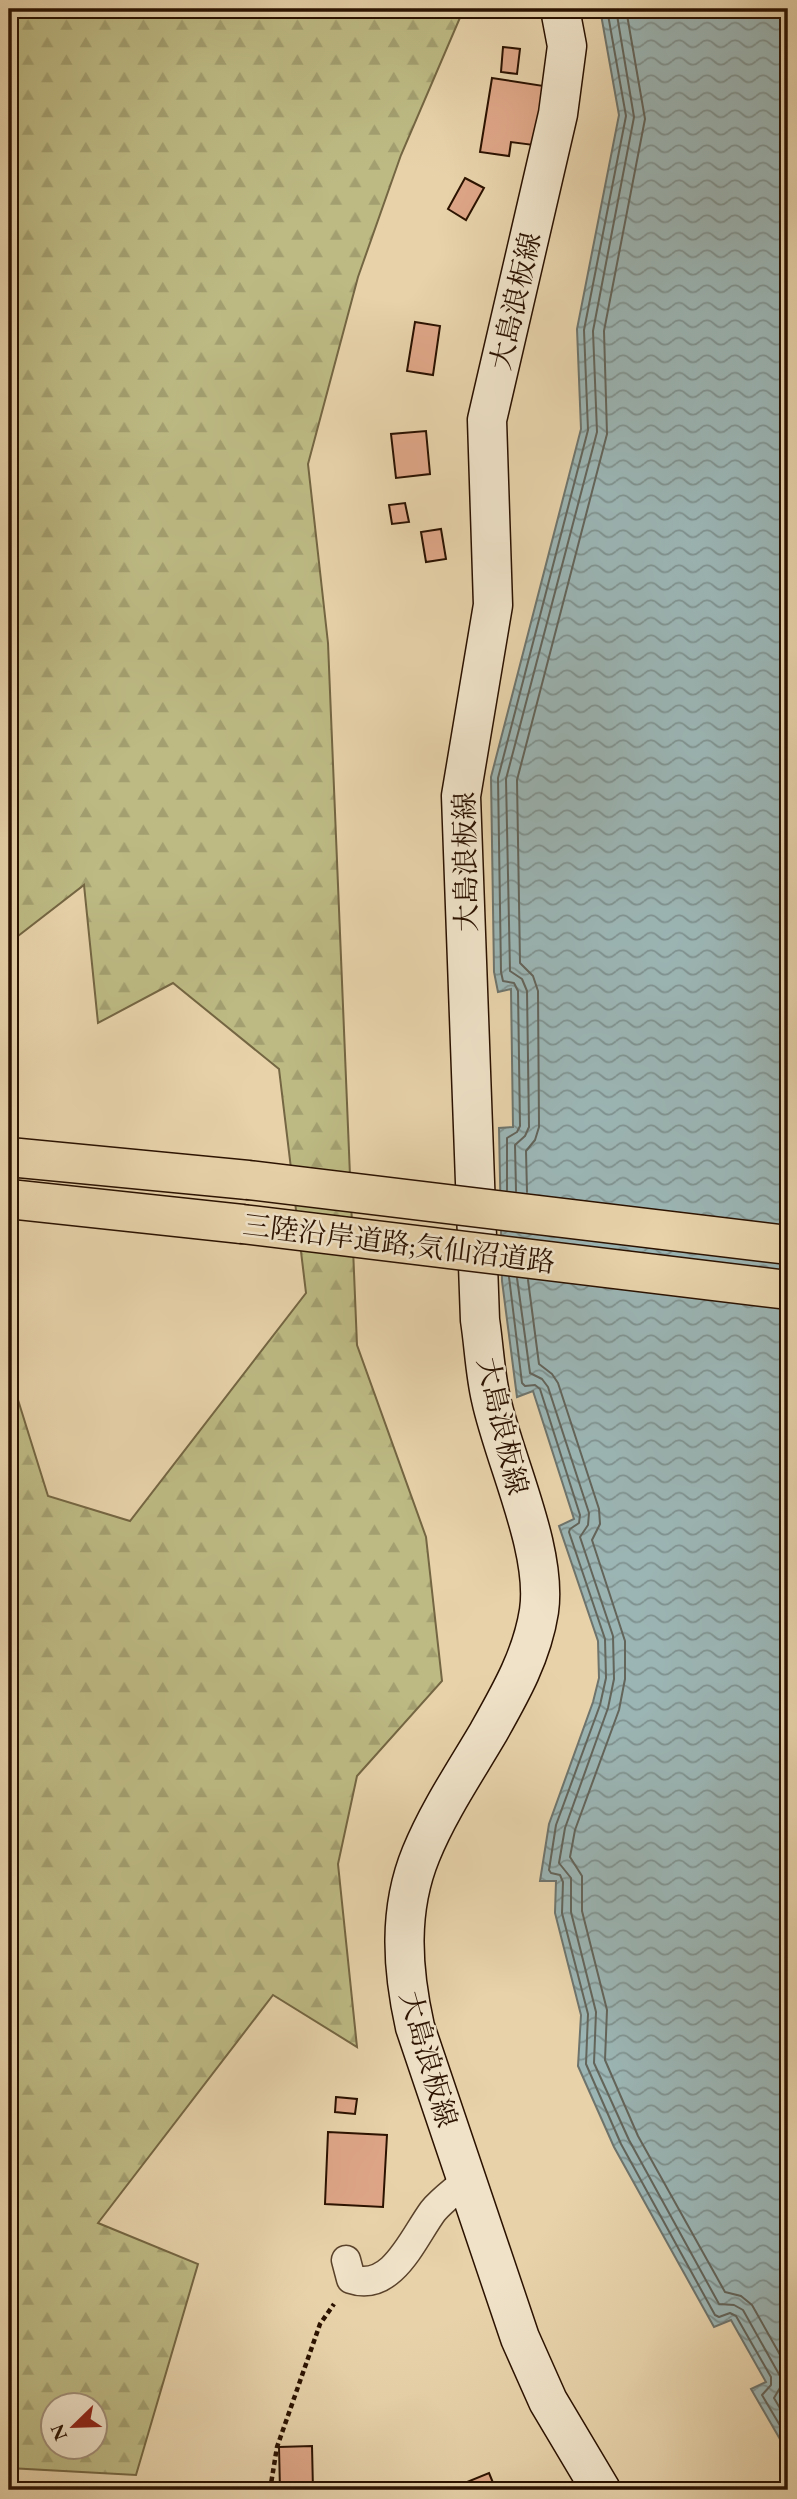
<svg xmlns="http://www.w3.org/2000/svg" width="797" height="2499" viewBox="0 0 797 2499" font-family="'EB Garamond','Noto Serif JP',serif">
  <style>
    .forest { fill: url(#forest-firs); stroke: #746642; stroke-width: 2; fill-rule: evenodd }
    .water { fill: url(#water-waves); stroke: #6e746c; stroke-width: 2 }
    .lines { fill: none; stroke-linecap: round; stroke-linejoin: round }
    .shore { stroke: #63645a; stroke-width: 2 }
    .building { fill: #dea687; stroke: #2b1200; stroke-width: 2 }
    .street-casing { stroke: #5a422a; stroke-width: 31 }
    .secondary-casing { stroke: #2b1200; stroke-width: 41 }
    .highway-casing { stroke: #2b1200; stroke-width: 41 }
    .path { stroke: #2b1200; stroke-width: 4.5; stroke-dasharray: 5 3.5; stroke-linecap: butt }
    .street { stroke: #efe2c8; stroke-width: 28 }
    .secondary { stroke: #efe2c8; stroke-width: 38 }
    .highway { stroke: #e7d2aa; stroke-width: 38 }
    .highway-bridge-casing { stroke: #2b1200; stroke-width: 41; stroke-linecap: butt }
    .highway-bridge { stroke: #e7d2aa; stroke-width: 38 }
    .labels { text-anchor: middle; stroke-width: 5; stroke-linejoin: round; paint-order: stroke }
    .street-label { font-size: 28px; fill: #2b1200; stroke: #efe2c8 }
  </style>
  <defs>
    <pattern id="forest-firs" width="22" height="20" patternUnits="userSpaceOnUse" patternTransform="scale(1.75)"><rect width="22" height="20" fill="#bdba84"/><path d="M5 1l3.5 6h-7zM16 11l3.5 6h-7z" fill="#a39f70"/></pattern>
    <pattern id="water-waves" width="16" height="10" patternUnits="userSpaceOnUse" patternTransform="scale(1.75)"><rect width="16" height="10" fill="#9bb5b4"/><path d="M0 5q4-4 8 0t8 0" fill="none" stroke="#7f9290"/></pattern>
  </defs>
  <rect width="100%" height="100%" fill="#e7d2aa"/>
  <filter id="stains"><feTurbulence type="fractalNoise" baseFrequency=".00286" numOctaves="4"/><feColorMatrix values="0 0 0 0 .2 0 0 0 0 .09 0 0 0 0 .02 0 0 0 .5 -.17"/></filter>
  <radialGradient id="worn" r=".72"><stop offset=".6" stop-color="#630" stop-opacity="0"/><stop offset="1" stop-color="#630" stop-opacity=".3"/></radialGradient>
  <!-- forest -->
  <path class="forest" d="M9 9H453L462 13 401 155 358 277 308 464 328 643 357 1345 426 1537 442 1681 357 1776 338 1864 357 2047 273 1995 98 2223 198 2264 136 2475 9 2468V1371L48 1496 130 1521 306 1293 279 1069 173 983 98 1023 84 885 9 943ZM52 2404H94V2446H52Z"/>
  <!-- water -->
  <path class="water" d="M600 9H788V2453L751 2389 766 2382 731 2320 714 2327 614 2147 578 2066 581 2015 555 1913 556 1881H540L549 1824 593 1702 599 1678 598 1641 559 1526 574 1519 533 1391 517 1397 502 1281 499 1128 513 1127 511 989 498 992 494 972 491 777 581 429 577 329 619 115Z"/>
  <g class="lines">
    <!-- shore -->
    <g class="shore">
      <path d="M507 1190V1138L517 1132 520 1126 518 991 514 983 503 981 501 972 498 778 588 430 584 330 626 116 607 9"/>
      <path d="M516 1191 515 1145 525 1136 529 1127 527 991 522 979 510 971 506 779 597 432 593 331 634 117 616 9"/>
      <path d="M527 1192 526 1151 535 1140 539 1127 538 991 533 976 520 963 517 780 607 434 604 331 645 119 626 9"/>
      <path d="M509 1277 522 1383 525 1386 535 1385 540 1389 580 1515 579 1523 570 1529 569 1532 605 1639 606 1678 600 1705 556 1825 549 1870 551 1873 560 1875 563 1882 562 1913 588 2014 586 2064 621 2144 715 2315 719 2317 730 2313 736 2316 771 2377V2385L762 2395 788 2439"/>
      <path d="M517 1278 530 1373 542 1379 548 1387 589 1513 588 1525 580 1537 613 1636 614 1679 608 1708 565 1828 559 1863 571 1878V1912L596 2012 594 2063 629 2140 719 2304 734 2305 743 2310 780 2376 781 2386 774 2398 788 2422"/>
      <path d="M528 1280 539 1364 552 1374 558 1383 599 1509 600 1524 592 1540 625 1641V1679L619 1710 575 1830 570 1857 582 1876V1911L607 2010 605 2060 638 2136 725 2292 741 2296 752 2305 788 2369"/>
    </g>
  </g>
  <!-- building -->
  <g class="building">
    <path d="M503 47 520 49 517 74 501 72Z"/>
    <path d="M492 78 550 87 541 146 511 142 509 156 480 152Z"/>
    <path d="M465 178 484 188 466 220 448 209Z"/>
    <path d="M415 322 440 326 433 375 407 371Z"/>
    <path d="M426 431 430 474 396 478 391 434Z"/>
    <path d="M405 503 409 522 392 524 389 505Z"/>
    <path d="M441 529 446 559 426 562 421 532Z"/>
    <path d="M336 2097 357 2099 355 2114 335 2112Z"/>
    <path d="M328 2132 387 2135 383 2207 325 2204Z"/>
    <path d="M312 2446 313 2490H280L279 2447Z"/>
    <path d="M489 2473 496 2490H458L457 2486Z"/>
  </g>
  <g class="lines">
    <!-- street casing -->
    <g class="street-casing">
      <path id="street" d="M346 2260 351 2279C392 2293 413 2238 433 2211 442 2200 455 2191 466 2181"/>
    </g>
    <!-- secondary casing -->
    <g class="secondary-casing">
      <path id="secondary" d="M560 9 567 46 558 114 487 420 493 605 461 796 480 1320C484 1346 485 1374 491 1399 504 1460 548 1550 539 1611 532 1656 510 1694 488 1733 465 1772 438 1812 421 1854 398 1910 402 1969 415 2027L520 2338 548 2401 601 2490"/>
    </g>
    <!-- highway casing -->
    <g class="highway-casing">
      <g id="highway">
        <path d="M9 1157 248 1180"/>
        <path d="M9 1199 242 1224"/>
      </g>
    </g>
    <!-- path -->
    <path class="path" d="M270 2490 277 2447 320 2324 334 2304"/>
    <!-- street -->
    <use href="#street" class="street"/>
    <!-- secondary -->
    <use href="#secondary" class="secondary"/>
    <!-- highway -->
    <use href="#highway" class="highway"/>
    <!-- highway-bridge casing -->
    <g class="highway-bridge-casing">
      <g id="highway-bridge">
        <path d="M248 1180 788 1245"/>
        <path d="M242 1224 788 1290"/>
      </g>
    </g>
    <!-- highway-bridge -->
    <use href="#highway-bridge" class="highway-bridge"/>
  </g>
  <g class="labels">
    <!-- street labels -->
    <g class="street-label">
      <text transform="translate(515 301) rotate(-77)" y="10">大島浪板線</text>
      <text transform="translate(465 862) rotate(-91)" y="10">大島浪板線</text>
      <text transform="translate(399 1243) rotate(7)" y="10">三陸沿岸道路;気仙沼道路</text>
      <text transform="translate(503 1426) rotate(77)" y="10">大島浪板線</text>
      <text transform="translate(429 2059) rotate(74)" y="10">大島浪板線</text>
    </g>
  </g>
  <!-- margin -->
  <rect width="797" height="2499" fill="none" stroke="#e7d2aa" stroke-width="35"/>
  <rect x="10" y="10" width="776" height="2478" fill="none" stroke="#2b1200" stroke-width="3.5"/>
  <rect x="18" y="18" width="762" height="2464" fill="none" stroke="#2b1200" stroke-width="2"/>
  <!-- north arrow -->
  <g transform="translate(74 2426) rotate(247)"><circle r="33" fill="#efe2c8" stroke="#a18f78" stroke-width="2"/>
  <path d="M0-5L12 26L0 18L-12 26Z" fill="#8f2418"/>
  <text y="-10" font-size="19" font-weight="bold" text-anchor="middle" fill="#2b1200">N</text>
  </g>
  <rect width="100%" height="100%" filter="url(#stains)"/>
  <rect width="100%" height="100%" fill="url(#worn)"/>
</svg>
